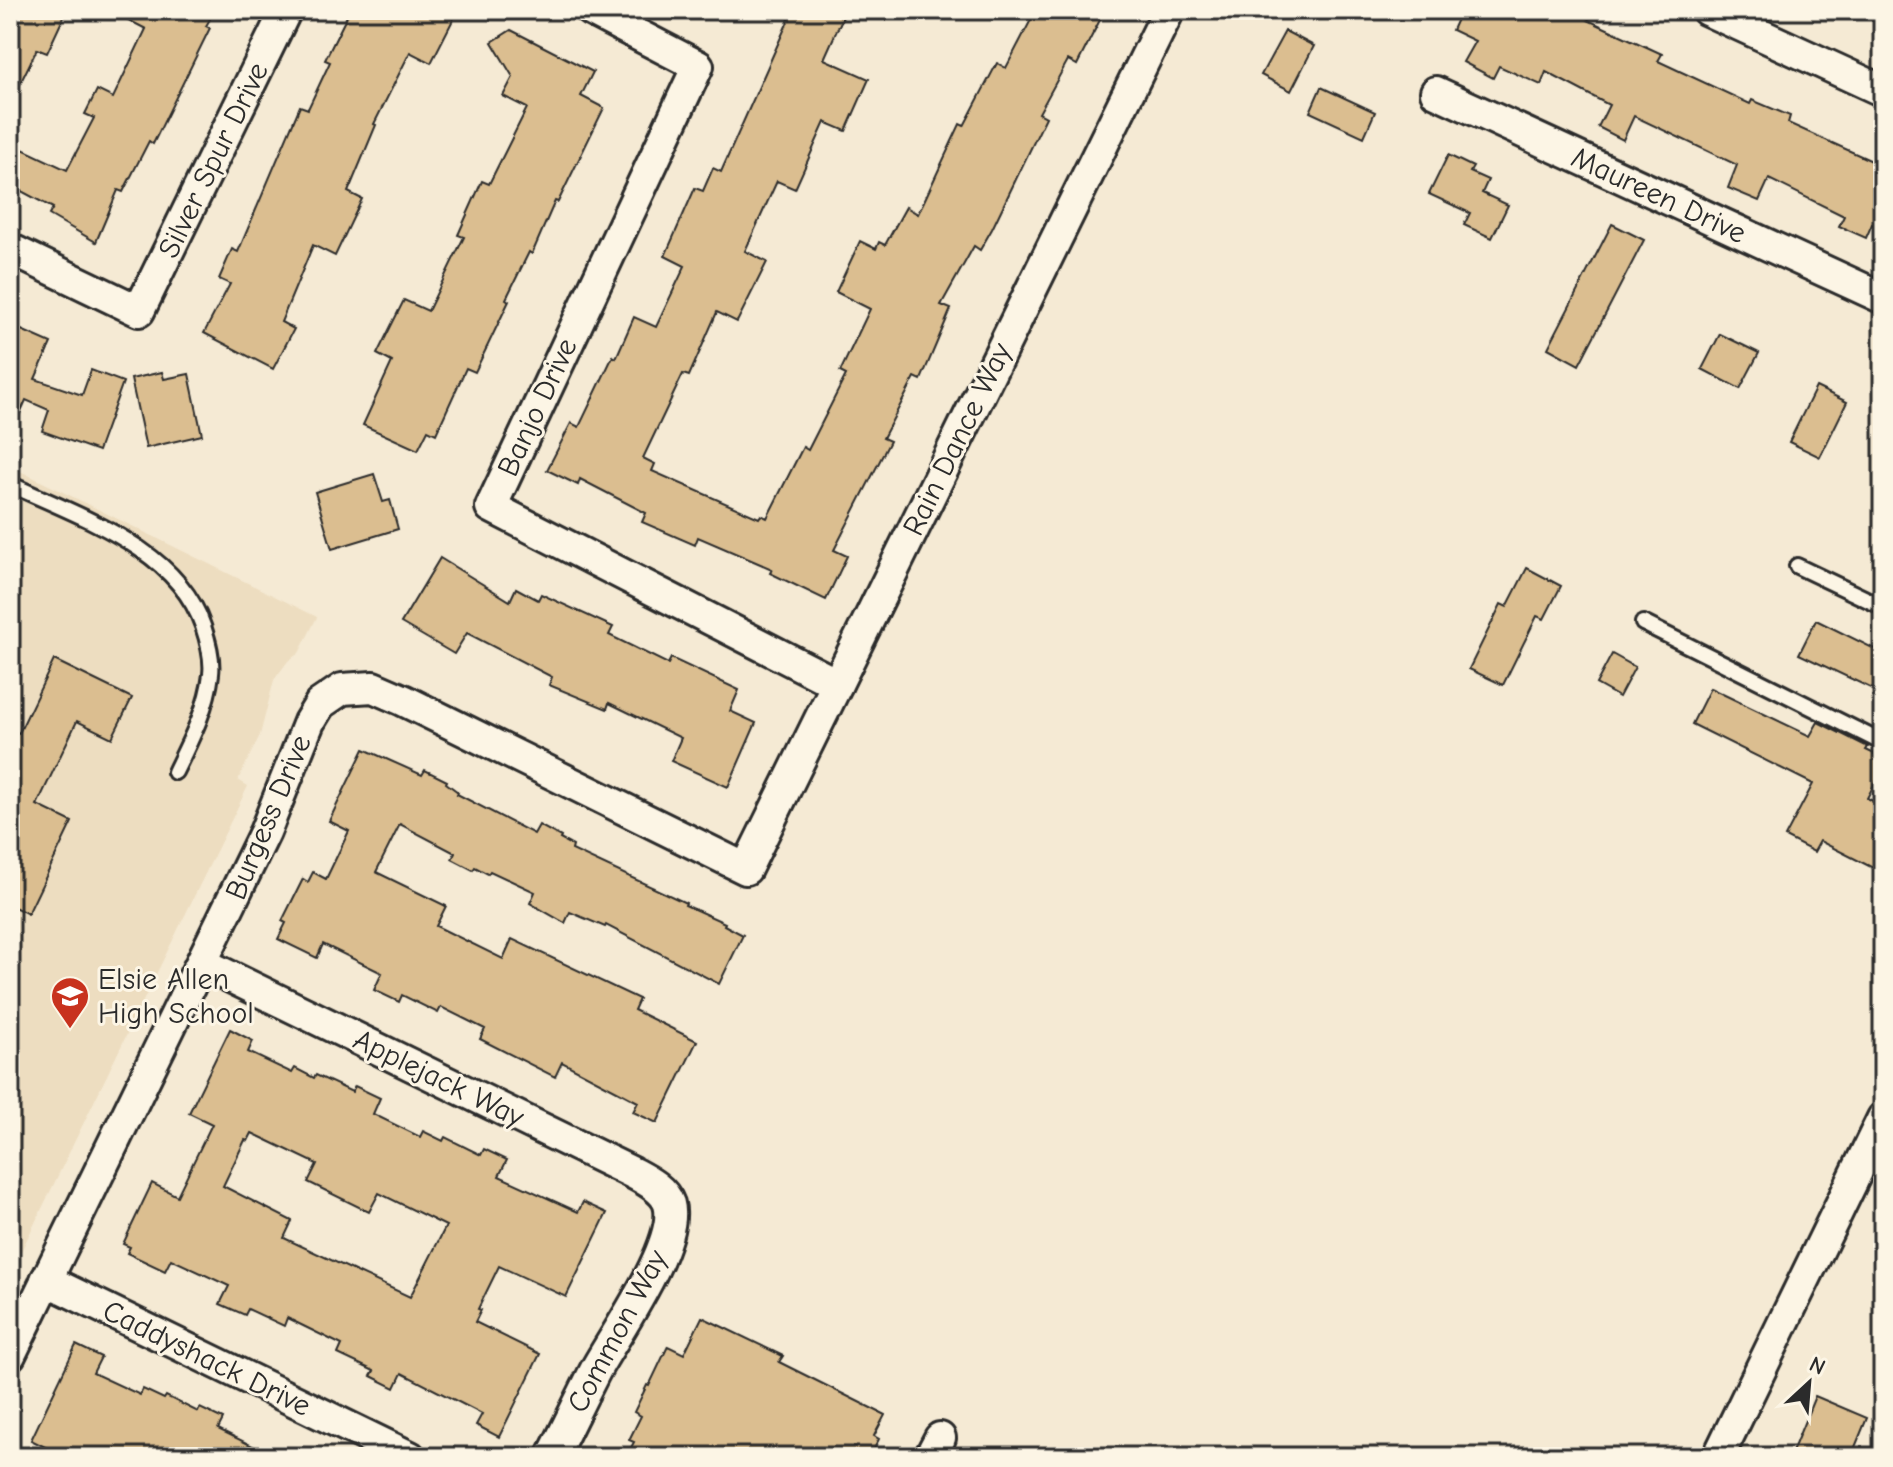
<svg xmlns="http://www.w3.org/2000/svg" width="1893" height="1467" viewBox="0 0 1893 1467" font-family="'Comic Neue',sans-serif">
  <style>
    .built { fill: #edddc0 }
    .building { fill: #dbbe90; stroke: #2b2b2b; stroke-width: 2; fill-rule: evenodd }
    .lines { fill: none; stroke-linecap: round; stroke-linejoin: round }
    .service-casing { stroke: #2b2b2b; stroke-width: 20 }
    .minor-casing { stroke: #2b2b2b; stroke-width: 36 }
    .service { stroke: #fcf5e5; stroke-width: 14 }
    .minor { stroke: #fcf5e5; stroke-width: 30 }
    .labels { text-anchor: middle; stroke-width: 6; stroke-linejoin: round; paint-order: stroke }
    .street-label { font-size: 30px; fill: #2b2b2b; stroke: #fcf5e5 }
    .poi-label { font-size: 30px; fill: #2b2b2b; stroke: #fcf5e5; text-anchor: start }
  </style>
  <rect width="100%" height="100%" fill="#f5ead4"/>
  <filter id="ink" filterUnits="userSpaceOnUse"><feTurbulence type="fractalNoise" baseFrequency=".0125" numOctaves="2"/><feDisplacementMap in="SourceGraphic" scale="16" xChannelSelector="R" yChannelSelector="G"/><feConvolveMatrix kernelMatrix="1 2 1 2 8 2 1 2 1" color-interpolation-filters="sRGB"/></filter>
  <g filter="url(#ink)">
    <!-- built -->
    <path class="built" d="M10 466 317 617 299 653 288 661 274 680 260 735 238 780 248 786 10 1274Z"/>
    <!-- building -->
    <g class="building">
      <path d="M10 10H67L47 53 37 49 10 104Z"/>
      <path d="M109 10H215L206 26 210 28 153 144 149 141 123 192 118 190 96 242 49 215 53 208 10 185V143L67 170 94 118 85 114 97 90 113 98 146 29Z"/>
      <path d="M350 10H458L431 63 410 52 374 124 376 125 348 192 362 199 335 256 313 245 281 322 294 329 273 369 204 333 230 284 219 279 232 249 238 252 300 106 308 109 330 62 325 60Z"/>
      <path d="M793 10H846L824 59 869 79 846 131 825 122 795 189 777 181 745 251 767 262 737 322 717 312 689 376 683 374 643 458 655 464 652 471 759 518 761 515 767 518 803 447 808 450 846 375 840 372 870 309 836 292 860 241 876 249 879 242 885 245 906 207 918 214 960 124 964 126 997 63 1006 68 1036 10H1105L1077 65 1068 60 1039 113 1046 117 992 229 980 250 974 246 941 305 951 309 921 380 915 377 883 438 890 441 834 550 847 556 826 600 770 573 772 569 698 537 695 545 642 522 646 513 580 479 578 485 547 470 571 423 579 427 613 356 616 358 634 317 656 327 685 266 665 256 695 188 703 191 713 168 721 172Z"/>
      <path d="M1461 10H1595L1588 20 1662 54 1658 61 1750 104 1752 100 1790 116 1788 123 1883 166V229L1872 224 1866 238 1839 226 1844 216 1769 179 1759 201 1728 188 1737 165 1634 116 1623 140 1598 127 1609 105 1546 72 1541 85 1499 66 1493 78 1463 62 1475 41 1452 30Z"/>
      <path d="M511 30 593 72 581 96 604 108 558 202 555 201 532 254 529 252 506 299 509 301 475 372 466 368 436 434 428 430 418 450 363 425 392 362 377 354 404 300 428 311 464 237 458 235 482 181 489 184 527 108 503 96 513 77 492 42Z"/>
      <path d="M1285 31 1314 46 1291 91 1261 75Z"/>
      <path d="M1321 87 1375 112 1364 137 1310 112Z"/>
      <path d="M1448 155 1473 167 1470 172 1488 180 1482 193 1508 205 1492 238 1464 225 1470 213 1429 194Z"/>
      <path d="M1612 224 1644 240 1579 365 1548 348Z"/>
      <path d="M10 325 51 343 35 379 82 395 91 370 123 382 98 451 42 431 49 410 26 400 10 436Z"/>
      <path d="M1720 334 1759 353 1740 389 1702 369Z"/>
      <path d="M162 372 164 379 189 374 202 435 146 448 131 379Z"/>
      <path d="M1816 387 1847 402 1820 457 1789 442Z"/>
      <path d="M374 474 383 502 390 500 398 529 332 549 315 492Z"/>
      <path d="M440 558 510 601 516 588 538 600 541 594 613 627 609 635 668 664 671 658 739 690 730 711 756 723 728 787 671 761 681 738 609 703 607 709 549 685 552 677 467 633 454 654 401 623Z"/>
      <path d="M1527 568 1561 586 1544 619 1537 616 1503 685 1469 669 1501 604 1507 607Z"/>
      <path d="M1816 620 1883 653V694L1799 654Z"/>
      <path d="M1612 654 1635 667 1619 697 1596 684Z"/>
      <path d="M54 660 132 698 112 738 77 721 37 805 72 822 28 914 10 905V729L19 733Z"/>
      <path d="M1710 688 1810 736 1818 722 1868 747 1866 750 1883 758V768L1867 798 1883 806V873L1820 841 1814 852 1785 837 1813 784 1692 724Z"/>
      <path d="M364 749 422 775 425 770 447 781 446 783 458 792 457 794 534 834 539 825 561 837 560 839 573 846 572 850 686 903 685 905 725 923 724 925 743 935 719 984 606 925 605 927 570 912 565 923 530 903 535 892 490 871 488 874 475 867 473 870 452 859 455 853 400 824 376 872 446 906 436 926 503 959 512 939 639 999 634 1010 697 1041 657 1123 633 1112 638 1102 562 1062 555 1077 480 1039 485 1029 441 1007 438 1013 402 995 399 1002 374 990 382 973 323 944 317 958 278 939 286 923 282 921 303 879 308 882 313 872 326 879 349 831 329 821Z"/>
      <path d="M230 1029 253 1041 248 1052 292 1073 295 1068 314 1078 316 1075 352 1092 355 1086 380 1098 373 1114 420 1137 423 1131 443 1141 445 1137 481 1155 484 1149 507 1160 499 1176 578 1212 583 1202 607 1213 566 1297 499 1266 478 1309 481 1310 475 1322 540 1354 499 1437 476 1425 482 1414 402 1373 395 1388 371 1376 374 1371 338 1354 342 1345 287 1318 284 1326 248 1309 245 1315 220 1304 229 1286 171 1259 165 1271 127 1253 130 1247 123 1244 152 1183 177 1196 212 1124 189 1113ZM252 1133 317 1164 308 1182 369 1212 379 1193 446 1226 410 1297 284 1238 292 1221 223 1186 245 1140 248 1141Z"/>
      <path d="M702 1317 783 1356 779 1362 885 1415 874 1436 879 1439 870 1457H626L634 1442 629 1440 641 1416 634 1412 647 1385 649 1386 668 1346 684 1354Z"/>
      <path d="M76 1345 101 1357 93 1373 140 1395 143 1389 164 1399 166 1396 198 1412 200 1408 223 1419 218 1429 275 1457H65L31 1440Z"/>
      <path d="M1815 1396 1867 1418 1851 1457H1790Z"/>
    </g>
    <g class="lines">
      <!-- service casing -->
      <g class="service-casing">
        <g id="service">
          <path d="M10 484C79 517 176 547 203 626 208 641 213 658 211 674 207 709 190 741 175 772"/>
          <path d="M1797 566 1883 607"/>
          <path d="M1643 623 1883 743"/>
        </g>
      </g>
      <!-- minor casing -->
      <g class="minor-casing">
        <g id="minor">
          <path d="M590 10 698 66 491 507 837 684"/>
          <path d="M1707 10 1883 91"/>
          <path d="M1436 92 1883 298"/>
          <path d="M10 249 139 311 286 10"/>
          <path d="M202 963 633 1173C646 1180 664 1189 669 1204 680 1243 615 1334 596 1369 581 1398 567 1428 552 1457"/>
          <path d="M46 1280 410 1457"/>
          <path d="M10 1355 265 832 309 722 320 704 342 689 373 687 403 700 746 869 1169 10"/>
          <path d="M930 1457 940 1438"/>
          <path d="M1718 1457 1883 1118"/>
        </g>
      </g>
      <!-- service -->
      <use href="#service" class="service"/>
      <!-- minor -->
      <use href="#minor" class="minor"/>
    </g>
  </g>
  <!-- icons -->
  <defs>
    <g id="school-pin" transform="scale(2)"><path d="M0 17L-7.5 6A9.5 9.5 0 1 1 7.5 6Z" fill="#c8321e" stroke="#fcf5e5"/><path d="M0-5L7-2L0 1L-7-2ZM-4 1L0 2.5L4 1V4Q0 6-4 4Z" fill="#fff"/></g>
  </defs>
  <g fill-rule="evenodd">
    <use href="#school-pin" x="70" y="996"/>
  </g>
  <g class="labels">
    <!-- street labels -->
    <g class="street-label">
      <text transform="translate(213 160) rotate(-64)" y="10">Silver Spur Drive</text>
      <text transform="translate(1659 195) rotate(25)" y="10">Maureen Drive</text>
      <text transform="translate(537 407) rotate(-65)" y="10">Banjo Drive</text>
      <text transform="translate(957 439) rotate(-64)" y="10">Rain Dance Way</text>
      <text transform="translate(268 817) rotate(-67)" y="10">Burgess Drive</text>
      <text transform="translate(439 1078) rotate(26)" y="10">Applejack Way</text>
      <text transform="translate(617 1331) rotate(-62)" y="10">Common Way</text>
      <text transform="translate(207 1358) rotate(26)" y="10">Caddyshack Drive</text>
    </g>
    <!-- poi labels -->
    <g class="poi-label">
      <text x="98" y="989">Elsie Allen<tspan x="98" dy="34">High School</tspan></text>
    </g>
  </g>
  <!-- margin -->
  <rect width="1893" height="1467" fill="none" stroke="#fcf5e5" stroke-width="40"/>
  <rect x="20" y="20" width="1853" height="1427" fill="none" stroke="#2b2b2b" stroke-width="3" filter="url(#ink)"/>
  <!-- north arrow -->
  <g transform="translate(1809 1383) rotate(26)" stroke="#fcf5e5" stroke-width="6" paint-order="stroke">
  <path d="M0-6L14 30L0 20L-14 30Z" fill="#2b2b2b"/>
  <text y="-12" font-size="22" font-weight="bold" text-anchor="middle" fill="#2b2b2b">N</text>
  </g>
</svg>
